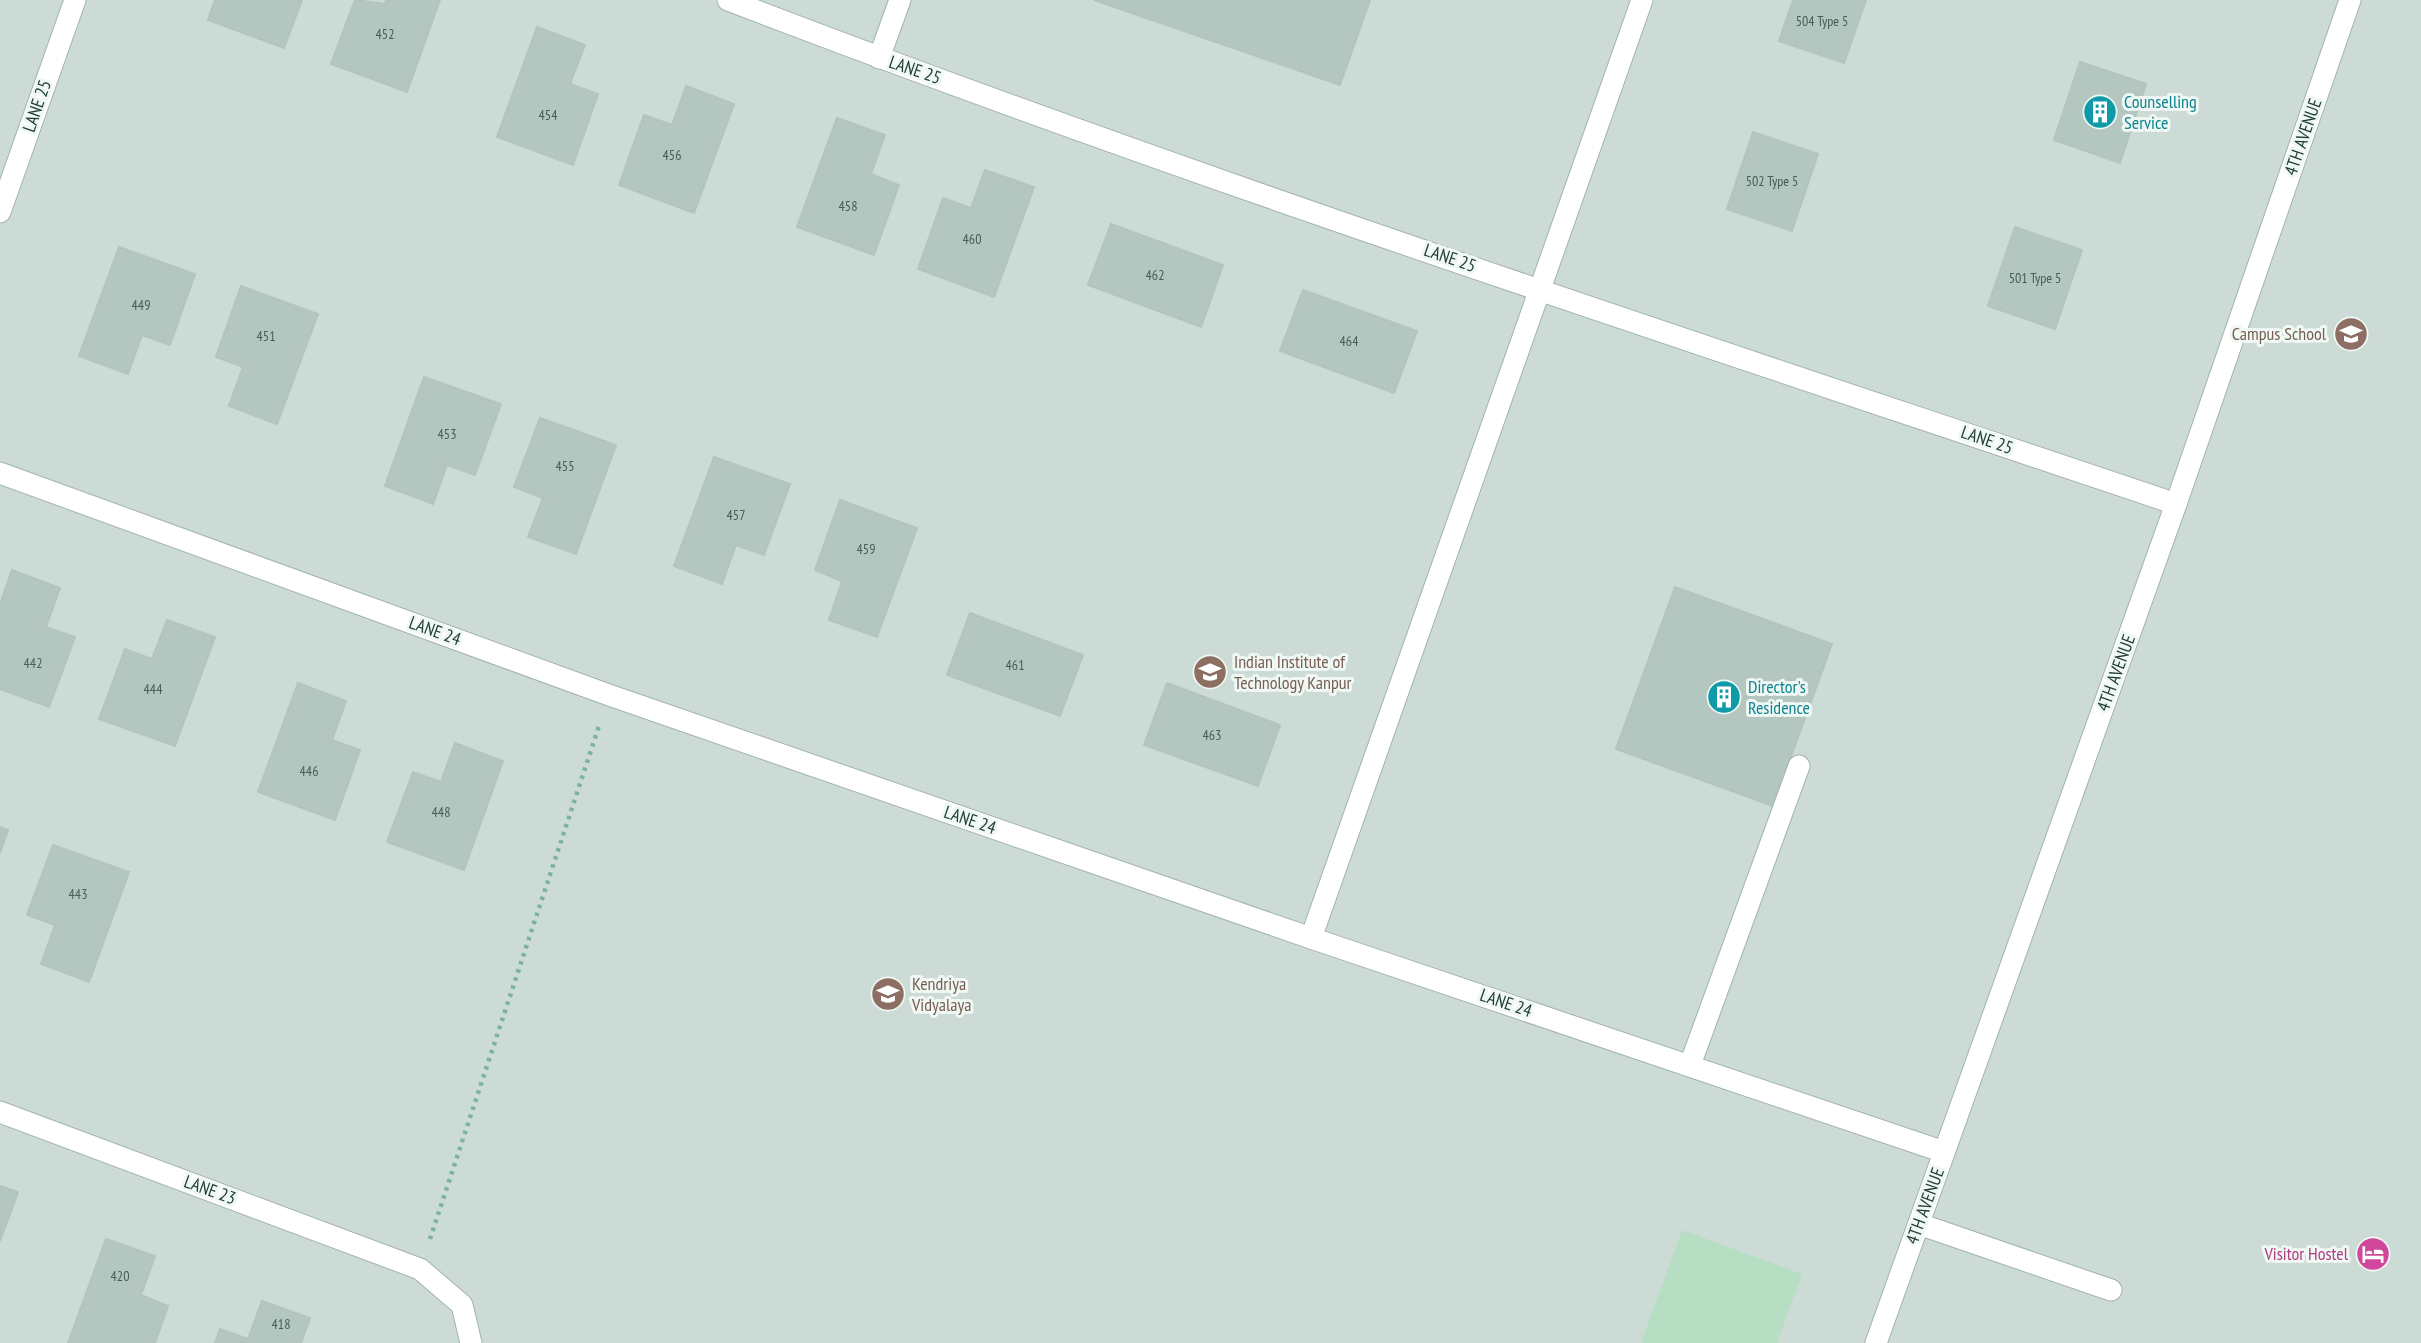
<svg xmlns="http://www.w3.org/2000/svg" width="2421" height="1343" viewBox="0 0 2421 1343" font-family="'PT Sans Narrow',sans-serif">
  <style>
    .built { fill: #cddbd6 }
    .green { fill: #b6dec3 }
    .building { fill: #b4c6c0; stroke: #b1c5be; stroke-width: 2 }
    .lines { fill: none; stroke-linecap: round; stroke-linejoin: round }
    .minor-casing { stroke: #a2b3ae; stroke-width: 23 }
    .path { stroke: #7db1a3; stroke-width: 4.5; stroke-dasharray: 3.5 5; stroke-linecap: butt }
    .minor { stroke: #fff; stroke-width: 21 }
    .labels { text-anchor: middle; stroke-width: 6; stroke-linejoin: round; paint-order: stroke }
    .number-label { font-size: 14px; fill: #445e58 }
    .street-label { font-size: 18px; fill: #1f3c36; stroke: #f0f8f4 }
    .culture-label { font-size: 18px; fill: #0d838f; stroke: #f0f8f4; text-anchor: start }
    .education-label { font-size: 18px; fill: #785e54; stroke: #f0f8f4; text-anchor: start }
    .hotel-label { font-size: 18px; fill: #b23c85; stroke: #f0f8f4; text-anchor: end }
  </style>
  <rect width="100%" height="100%" fill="#dfebe7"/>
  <!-- built -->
  <rect class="built" x="0" y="0" width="2421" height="1343"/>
  <!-- green -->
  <path class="green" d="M1682 1230 1802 1274 1777 1343H1641Z"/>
  <!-- building -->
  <g class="building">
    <path d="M215 0H302L284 48 208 20Z"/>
    <path d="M355 0 385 4 386 0H440L407 92 331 64Z"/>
    <path d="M1094 0H1370L1340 85Z"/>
    <path d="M1793 0H1866L1844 63 1779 41Z"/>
    <path d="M537 27 585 45 570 84 598 94 573 165 497 137Z"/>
    <path d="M2080 62 2146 84 2120 163 2054 140Z"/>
    <path d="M686 86 734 104 694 213 619 185 644 115 672 125Z"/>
    <path d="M837 118 885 135 871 174 899 185 874 255 797 227Z"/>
    <path d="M1753 132 1818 154 1792 231 1727 209Z"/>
    <path d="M985 170 1034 187 994 297 918 269 943 198 971 208Z"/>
    <path d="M1111 224 1223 265 1201 327 1088 285Z"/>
    <path d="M2015 227 2082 250 2055 329 1988 306Z"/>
    <path d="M119 247 195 274 170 345 142 335 128 374 79 356Z"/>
    <path d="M241 286 318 314 277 424 229 406 243 367 216 357Z"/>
    <path d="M1303 290 1417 331 1394 393 1280 351Z"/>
    <path d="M424 377 501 404 475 475 447 465 433 504 385 486Z"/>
    <path d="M540 418 616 445 576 554 528 537 543 498 514 487Z"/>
    <path d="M714 457 790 484 764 555 736 545 722 584 674 566Z"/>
    <path d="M840 500 917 528 877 637 829 620 842 581 815 570Z"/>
    <path d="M12 570 60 588 46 627 75 637 49 707 0 689V604Z"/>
    <path d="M1675 587 1832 644 1773 806 1616 749Z"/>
    <path d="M970 613 1083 655 1060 716 947 675Z"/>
    <path d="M167 620 215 637 175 746 99 719 125 649 152 659Z"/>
    <path d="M298 683 346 701 332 740 360 750 335 820 258 792Z"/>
    <path d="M1167 683 1280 725 1258 786 1144 745Z"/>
    <path d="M455 743 503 761 464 870 387 842 413 772 441 782Z"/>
    <path d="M0 827 8 830 0 853Z"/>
    <path d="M53 845 129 872 89 982 41 964 55 925 27 915Z"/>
    <path d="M0 1186 18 1192 0 1241Z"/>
    <path d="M106 1239 155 1256 141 1295 168 1306 155 1343H68Z"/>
    <path d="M262 1301 310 1318 301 1343H215L220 1329 248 1339Z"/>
  </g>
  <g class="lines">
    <!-- minor casing -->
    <g class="minor-casing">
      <g id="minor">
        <path d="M728 0C1205 183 1692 341 2176 504"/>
        <path d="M879 58 900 0"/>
        <path d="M0 212 75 0"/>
        <path d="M0 473 609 695 1311 938 1944 1152"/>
        <path d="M1311 938 1642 0"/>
        <path d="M1690 1065 1799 766"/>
        <path d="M0 1112 420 1269 462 1305 471 1343"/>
        <path d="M1919 1224 2111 1290"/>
        <path d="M1876 1343 2176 504 2350 0"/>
      </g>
    </g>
    <!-- path -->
    <path class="path" d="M430 1239 599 726"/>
    <!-- minor -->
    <use href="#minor" class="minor"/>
  </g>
  <!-- icons -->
  <defs>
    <g id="building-disc" transform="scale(1.75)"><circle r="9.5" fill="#0f9aa8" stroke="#f0f8f4"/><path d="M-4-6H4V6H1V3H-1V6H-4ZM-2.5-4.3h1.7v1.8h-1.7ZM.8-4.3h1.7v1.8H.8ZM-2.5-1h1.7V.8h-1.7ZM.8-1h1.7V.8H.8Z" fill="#fff"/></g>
    <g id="school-disc" transform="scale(1.75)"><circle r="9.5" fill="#8d6e63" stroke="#f0f8f4"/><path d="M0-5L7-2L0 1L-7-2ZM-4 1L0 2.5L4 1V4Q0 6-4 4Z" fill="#fff"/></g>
    <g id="university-disc" transform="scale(1.75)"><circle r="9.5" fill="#8d6e63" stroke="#f0f8f4"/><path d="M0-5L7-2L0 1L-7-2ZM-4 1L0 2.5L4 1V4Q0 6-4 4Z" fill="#fff"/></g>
    <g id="hotel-disc" transform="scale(1.75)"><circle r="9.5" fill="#d1479c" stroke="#f0f8f4"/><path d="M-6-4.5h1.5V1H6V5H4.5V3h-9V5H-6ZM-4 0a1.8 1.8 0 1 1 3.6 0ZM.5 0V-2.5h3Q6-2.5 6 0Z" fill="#fff"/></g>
  </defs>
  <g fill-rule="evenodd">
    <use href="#building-disc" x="2100" y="112"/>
    <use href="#school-disc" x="2351" y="334"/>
    <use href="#university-disc" x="1210" y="672"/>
    <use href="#building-disc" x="1724" y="697"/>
    <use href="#school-disc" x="888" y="994"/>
    <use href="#hotel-disc" x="2373" y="1254"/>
  </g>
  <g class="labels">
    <!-- number labels -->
    <g class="number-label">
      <text x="1822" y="26">504 Type 5</text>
      <text x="385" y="39">452</text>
      <text x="548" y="120">454</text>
      <text x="672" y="160">456</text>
      <text x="1772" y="186">502 Type 5</text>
      <text x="848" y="211">458</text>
      <text x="972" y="244">460</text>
      <text x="1155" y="280">462</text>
      <text x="2035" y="283">501 Type 5</text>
      <text x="141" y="310">449</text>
      <text x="266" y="341">451</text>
      <text x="1349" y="346">464</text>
      <text x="447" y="439">453</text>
      <text x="565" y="471">455</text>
      <text x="736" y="520">457</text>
      <text x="866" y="554">459</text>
      <text x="33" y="668">442</text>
      <text x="1015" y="670">461</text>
      <text x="153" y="694">444</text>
      <text x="1212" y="740">463</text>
      <text x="309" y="776">446</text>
      <text x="441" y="817">448</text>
      <text x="78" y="899">443</text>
      <text x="120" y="1281">420</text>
      <text x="281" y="1329">418</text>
    </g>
    <!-- street labels -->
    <g class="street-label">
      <text transform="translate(915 70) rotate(19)" y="6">LANE 25</text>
      <text transform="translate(37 106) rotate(-71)" y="6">LANE 25</text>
      <text transform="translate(2303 137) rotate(-71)" y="6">4TH AVENUE</text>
      <text transform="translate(1450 258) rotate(19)" y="6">LANE 25</text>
      <text transform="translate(1987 440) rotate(19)" y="6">LANE 25</text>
      <text transform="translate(435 631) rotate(20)" y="6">LANE 24</text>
      <text transform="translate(2116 673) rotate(-70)" y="6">4TH AVENUE</text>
      <text transform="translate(970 820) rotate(19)" y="6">LANE 24</text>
      <text transform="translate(1506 1003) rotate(19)" y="6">LANE 24</text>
      <text transform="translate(210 1190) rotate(20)" y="6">LANE 23</text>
      <text transform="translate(1925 1206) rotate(-70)" y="6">4TH AVENUE</text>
    </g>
    <!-- culture labels -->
    <g class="culture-label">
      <text x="2124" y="108">Counselling<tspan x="2124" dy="21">Service</tspan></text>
      <text x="1748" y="693">Director's<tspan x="1748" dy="21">Residence</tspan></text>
    </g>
    <!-- education labels -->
    <g class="education-label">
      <text x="2326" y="340" text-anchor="end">Campus School</text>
      <text x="1234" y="668">Indian Institute of<tspan x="1234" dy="21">Technology Kanpur</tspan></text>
      <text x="912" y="990">Kendriya<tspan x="912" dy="21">Vidyalaya</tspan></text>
    </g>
    <!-- hotel labels -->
    <g class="hotel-label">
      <text x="2348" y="1260">Visitor Hostel</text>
    </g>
  </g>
</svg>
